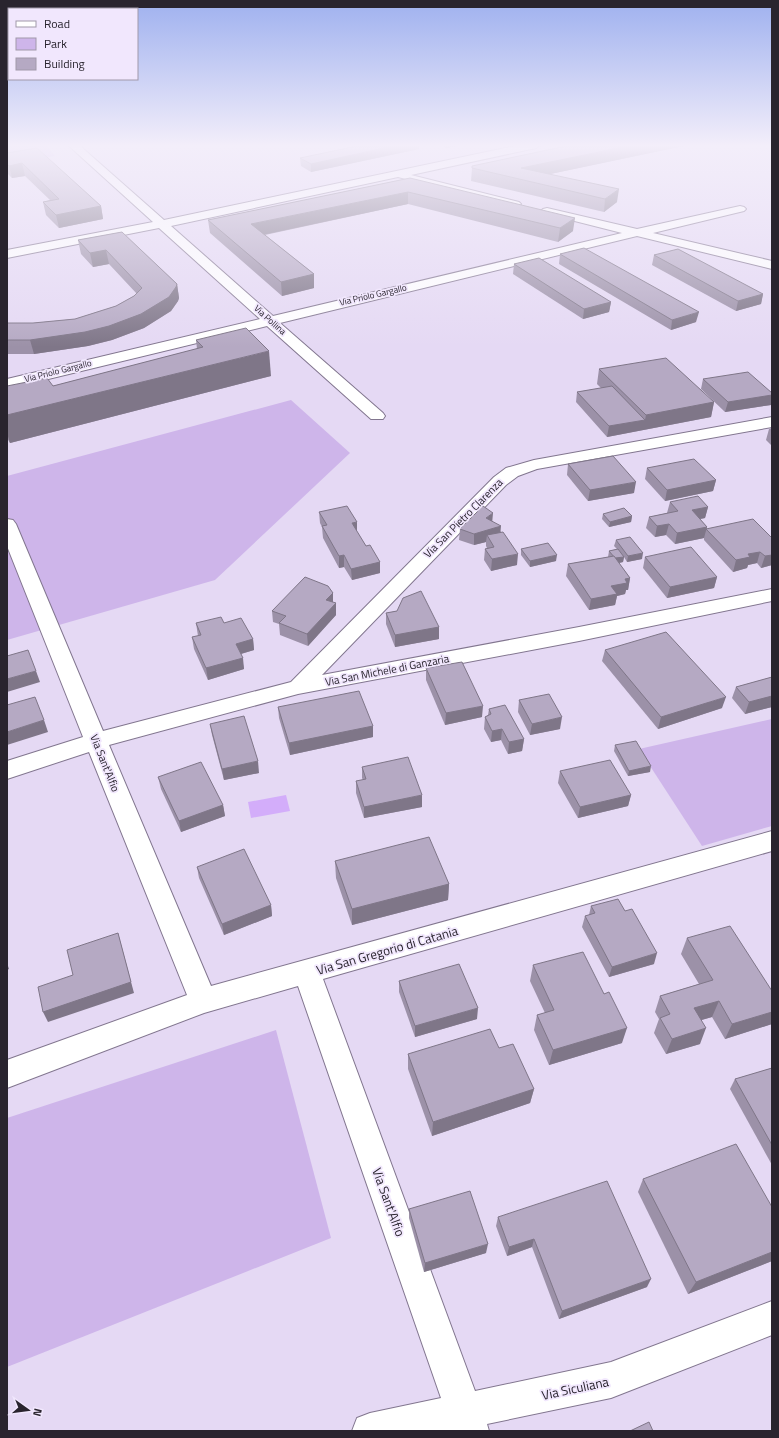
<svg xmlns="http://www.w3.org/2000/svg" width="779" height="1438" viewBox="0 0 779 1438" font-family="'Titillium Web',sans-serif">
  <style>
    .green { fill: #ceb5ea }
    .water { fill: #d3adfa }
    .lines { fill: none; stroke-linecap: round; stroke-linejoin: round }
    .minor-casing { stroke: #82768f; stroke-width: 2 }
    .minor { fill: #fff; fill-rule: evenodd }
    .wall { fill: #9c91a8 }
    .shaded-wall { fill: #7f7688 }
    .building { fill: #b5a9c3; stroke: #7f7688 }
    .labels { text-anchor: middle; stroke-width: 3.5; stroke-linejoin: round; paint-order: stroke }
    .far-street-label { font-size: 9px; fill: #29242e; stroke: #f1e7fd }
    .street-label { font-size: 11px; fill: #29242e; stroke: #f1e7fd }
    .near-street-label { font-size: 13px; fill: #29242e; stroke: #f1e7fd }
  </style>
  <rect width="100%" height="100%" fill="#e5d9f4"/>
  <!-- green -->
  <g class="green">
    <path d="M7 145H46L55 156 7 164Z"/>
    <path d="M291 400 350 453 215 580 7 640V476Z"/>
    <path d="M772 719V826L702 846 639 749Z"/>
    <path d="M276 1030 331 1238 7 1367V1118Z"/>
  </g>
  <!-- water -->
  <path class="water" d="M286 795 290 811 251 818 248 802Z"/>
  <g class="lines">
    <!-- minor casing -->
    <g class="minor-casing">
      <g id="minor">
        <path d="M68 145H79L164 220 520 145H541L536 148 411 175 519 202 521 204 519 206 515 207 398 177 171 226 273 316 622 233 543 213 541 211 543 209 547 208 637 229 740 206 744 207 746 209 744 211 653 233 772 261V269L637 236 280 323 383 413 385 416 383 419H371L267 326 7 389V379L260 319 159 228 7 258V250L153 222Z"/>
        <path d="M772 417V427L537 469 518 476 506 485 322 675 579 627 772 589V601L579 641 298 694 109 745 211 986 772 831V851L323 979 475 1391 611 1362 772 1301V1335L611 1398 487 1424 489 1431H352L357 1418 370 1413 441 1398 298 986 204 1013 7 1088V1060L187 995 89 752 7 779V761L83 737 7 546V519L13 520 16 524 103 731 291 682 494 477 506 468 534 460Z"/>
      </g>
    </g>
    <!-- minor -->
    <use href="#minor" class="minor"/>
  </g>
  <!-- wall -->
  <g class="wall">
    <path d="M362 145H419V149L311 172 301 166 300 158Z"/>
    <path d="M440 145H461L446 148Z"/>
    <path d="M571 145H688L550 174 617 202 604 212 471 181 472 168Z"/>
    <path d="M7 153 101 206 103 219 59 228 46 215 43 202 50 200 25 176 12 178 7 173Z"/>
    <path d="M410 178 573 231 558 242 408 204 265 235 314 274V288L282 296 210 233 208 220Z"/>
    <path d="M122 232 177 284 179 298 178 301 171 311 144 328 112 340 88 346 34 354H7V323H33L75 319 116 306 134 296 137 294 109 264 93 267 81 254 78 240Z"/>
    <path d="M560 254 696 322 671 330 559 264Z"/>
    <path d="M654 255 763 294 761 304 736 311 652 265Z"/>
    <path d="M514 264 611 302 609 312 583 319 513 274Z"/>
    <path d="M196 340 271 376 10 443 7 438V386H53L197 349Z"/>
    <path d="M599 369 714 402 711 417 607 437 576 402 577 392 601 388 597 384Z"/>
    <path d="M703 379 772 393V402L771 405 725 412 701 389Z"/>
    <path d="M772 428V446L766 440 769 429Z"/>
    <path d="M568 464 634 493 588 501 567 475Z"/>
    <path d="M647 468 716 480 713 491 665 501 645 479Z"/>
    <path d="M670 502 708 507 705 518 700 519 707 527V529L772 538V565L761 568 757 563 748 565 747 568 733 572 704 540V538L675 544 666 535 655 537 646 528 649 517 667 513Z"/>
    <path d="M319 512 357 532 366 546 380 562V573L352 580 344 567 339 568 323 538 322 527 320 523Z"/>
    <path d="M603 514 632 516 631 522 609 527 602 519Z"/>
    <path d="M492 521 501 532 517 565 491 571 484 560 485 549 487 548 486 546V542L474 545 459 540 460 529Z"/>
    <path d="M616 540 642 559 627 562 624 557 623 562 619 563 630 578 628 590H626L625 594 617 596 615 605 589 610 566 576 568 564 608 557 609 551 617 549 614 546Z"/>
    <path d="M521 549 556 561 530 567 521 555Z"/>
    <path d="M645 557 717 577 714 588 667 598 643 568Z"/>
    <path d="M333 593V602L336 615 308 646 280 635 279 624 273 622 272 611Z"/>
    <path d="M397 611 439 627V639L395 647 386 624V613Z"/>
    <path d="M196 623H224L253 639 254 650 241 654 244 669 208 680 194 649 192 637 198 636Z"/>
    <path d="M605 650 722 708 658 729 602 661Z"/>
    <path d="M426 668 482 717 445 725 426 680Z"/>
    <path d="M772 677V707L745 714 732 698 736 687Z"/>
    <path d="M519 700 560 729 530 735 518 712Z"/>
    <path d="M278 707 373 726V737L290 755 279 718Z"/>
    <path d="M489 709 524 739 522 751 508 754 501 740 491 742 484 729 485 717 488 715Z"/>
    <path d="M210 724 259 773 224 780 212 735Z"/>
    <path d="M615 745 650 772 628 776 614 751Z"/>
    <path d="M362 767 422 807 364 818 356 793V781L363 780 362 778Z"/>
    <path d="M560 771 631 795 628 806 578 818 558 783Z"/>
    <path d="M158 777 223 805 225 816 181 832 161 789Z"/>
    <path d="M335 861 449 884 448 900 352 925 336 878Z"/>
    <path d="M197 867 271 905 272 916 224 935 199 878Z"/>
    <path d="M591 906 654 964 609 977 582 927 585 916 589 915Z"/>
    <path d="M687 938 772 991V1024L725 1039 712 1017 701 1020 700 1044 666 1054 654 1033 659 1019 655 1012 660 996 699 984 681 954Z"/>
    <path d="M533 965 604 994 622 1043 549 1065 534 1030 537 1015 545 1013 530 981Z"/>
    <path d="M399 981 477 1019 415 1037 399 992Z"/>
    <path d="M499 1048 534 1089 530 1103 432 1136 408 1069V1054Z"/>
    <path d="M772 1068V1165L730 1089 735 1079Z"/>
    <path d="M643 1179 772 1207V1261L688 1294 638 1192Z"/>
    <path d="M409 1209 486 1253 424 1272 409 1218Z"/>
    <path d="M498 1217 647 1287 559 1319 532 1247 507 1256 496 1226Z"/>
  </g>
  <!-- shaded-wall -->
  <g class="shaded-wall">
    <path d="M398 145H419V149L311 172V164Z"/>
    <path d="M447 145H461L446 148Z"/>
    <path d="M633 145H688L522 180 521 168Z"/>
    <path d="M22 163 25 176 12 178 9 166Z"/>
    <path d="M619 189 617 202 604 212 605 199Z"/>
    <path d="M408 192V204L253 237 251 224Z"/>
    <path d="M101 206 103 219 59 228 56 215Z"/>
    <path d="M575 218 573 231 558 242 560 228Z"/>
    <path d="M106 250 109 264 93 267 90 253Z"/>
    <path d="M314 274V288L282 296 281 282Z"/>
    <path d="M177 284 179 298 178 301 171 311 144 328 112 340 88 346 34 354 30 340Z"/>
    <path d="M763 294 761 304 736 311 738 301Z"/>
    <path d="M611 302 609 312 583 319 584 309Z"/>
    <path d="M699 312 696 322 671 330 672 320Z"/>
    <path d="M269 351 271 376 10 443 7 433V415Z"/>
    <path d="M772 395V402L771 405 725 412 728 402Z"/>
    <path d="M714 402 711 417 607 437 609 426 645 420 646 415Z"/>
    <path d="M716 480 713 491 665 501 667 490Z"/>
    <path d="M636 482 634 493 588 501 590 490Z"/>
    <path d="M708 507 705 518 689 521 692 510Z"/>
    <path d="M493 513 492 524 486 518Z"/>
    <path d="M632 516 631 522 609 527 610 522Z"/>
    <path d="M357 522V533L352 523Z"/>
    <path d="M669 524 666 535 655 537 657 526Z"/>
    <path d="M501 526 500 537 487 535 486 542 474 545V534Z"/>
    <path d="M707 527 704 538 675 544 677 533Z"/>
    <path d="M760 552 757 563 748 565 747 568 733 572 736 560 748 554Z"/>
    <path d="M643 553 642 559 627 562 628 556Z"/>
    <path d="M518 554 517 565 491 571 492 559Z"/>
    <path d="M344 555V567L339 568V556Z"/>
    <path d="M557 555 556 561 530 567V561Z"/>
    <path d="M772 555V565L761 568 765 556Z"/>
    <path d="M624 557 623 562 614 564 615 558Z"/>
    <path d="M380 562V573L352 580 351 569Z"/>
    <path d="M717 577 714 588 667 598 670 587Z"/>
    <path d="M630 578 628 590H626L625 594 617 596 615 605 589 610 591 599 611 586 625 579Z"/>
    <path d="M333 593V604L326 600Z"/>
    <path d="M336 603V615L308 646 307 634Z"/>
    <path d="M439 627V639L395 647V635Z"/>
    <path d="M253 639 254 650 237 655 236 644Z"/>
    <path d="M243 658 244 669 208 680 206 668Z"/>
    <path d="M36 671 40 682 7 692V679Z"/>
    <path d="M772 696V707L745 714 749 702Z"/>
    <path d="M726 697 722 708 658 729 661 717Z"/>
    <path d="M483 706 482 717 445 725 446 713Z"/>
    <path d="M562 717 560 729 530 735 532 724Z"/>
    <path d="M44 720 48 732 7 745V732Z"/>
    <path d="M373 726V737L290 755 289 743Z"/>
    <path d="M502 729 501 740 491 742 492 731Z"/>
    <path d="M524 739 522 751 508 754 509 742Z"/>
    <path d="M258 761 259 773 224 780 222 769Z"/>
    <path d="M651 766 650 772 628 776 629 771Z"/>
    <path d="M422 795V807L364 818V807Z"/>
    <path d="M631 795 628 806 578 818 580 807Z"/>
    <path d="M223 805 225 816 181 832 179 821Z"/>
    <path d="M449 884 448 900 352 925V909Z"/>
    <path d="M271 905 272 916 224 935 222 924Z"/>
    <path d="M118 933 134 993 48 1022 43 1012Z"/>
    <path d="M657 953 654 964 609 977 612 967Z"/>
    <path d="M7 963 9 969 7 970Z"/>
    <path d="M719 1001 712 1017 688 1024 694 1008Z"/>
    <path d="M478 1008 477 1019 415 1037V1026Z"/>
    <path d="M772 1012V1024L725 1039 732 1024Z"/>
    <path d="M627 1028 622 1043 549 1065 553 1050Z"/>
    <path d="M706 1028 700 1044 666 1054 672 1039Z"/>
    <path d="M534 1089 530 1103 432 1136 433 1122Z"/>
    <path d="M534 1239 532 1247 507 1256 509 1247Z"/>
    <path d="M488 1244 486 1253 424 1272 425 1263Z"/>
    <path d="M772 1252V1261L688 1294 696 1282Z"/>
    <path d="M651 1279 647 1287 559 1319 562 1311Z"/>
  </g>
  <!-- building -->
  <g class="building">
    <path d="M362 145H398L311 164 300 158Z"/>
    <path d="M571 145H633L521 168 619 189 605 199 472 168V166Z"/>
    <path d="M37 148 101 206 56 215 43 202 59 199 22 163 9 166 7 164V153Z"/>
    <path d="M410 178 575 218 560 228 408 192 251 224 314 274 281 282 208 220Z"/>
    <path d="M122 232 177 284 176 287 169 297 141 314 109 326 85 332 30 340H7V323H33L75 319 116 306 134 296 142 288 106 250 90 253 78 240Z"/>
    <path d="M584 248 699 312 672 320 560 254Z"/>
    <path d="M678 249 763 294 738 301 654 255Z"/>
    <path d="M539 258 611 302 584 309 514 264Z"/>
    <path d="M246 328 269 351 7 415V386L47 378 53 386 203 347 196 340Z"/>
    <path d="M666 358 714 402 646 415 599 369Z"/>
    <path d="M748 372 772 393V395L728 402 703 379Z"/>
    <path d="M612 386 645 420 609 426 577 392Z"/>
    <path d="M613 456 636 482 590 490 568 464Z"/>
    <path d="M694 459 716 480 667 490 647 468Z"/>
    <path d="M698 496 708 507 692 510 707 527 677 533 669 524 657 526 649 517 678 511 670 502Z"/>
    <path d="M347 506 357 522 352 523 366 546 370 545 380 562 351 569 344 555 339 556 322 526 327 525 319 512Z"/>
    <path d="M483 506 493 513 486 518 501 526 474 534 460 529Z"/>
    <path d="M624 508 632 516 610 522 603 514Z"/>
    <path d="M753 519 772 538V555L765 556 760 552 748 554 750 557 736 560 706 529Z"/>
    <path d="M503 532 518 554 492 559 485 549 494 547 487 535Z"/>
    <path d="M630 537 643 553 628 556 616 540Z"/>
    <path d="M548 543 557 555 530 561 521 549Z"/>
    <path d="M691 547 717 577 670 587 645 557Z"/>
    <path d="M618 549 624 557 615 558 609 551Z"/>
    <path d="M614 556 630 578 625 579 627 583 611 586 617 594 591 599 568 564Z"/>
    <path d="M305 577 328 586 333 593 326 600 336 603 307 634 279 623 286 616 272 611Z"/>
    <path d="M421 591 439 627 395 635 386 613 397 611 403 598Z"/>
    <path d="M221 617 224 623 241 618 253 639 236 644 243 658 206 668 192 637 201 635 196 623Z"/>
    <path d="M666 632 726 697 661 717 605 650Z"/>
    <path d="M28 650 36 671 7 679V656Z"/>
    <path d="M462 662 483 706 446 713 426 668Z"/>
    <path d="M772 677V696L749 702 736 687Z"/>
    <path d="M359 691 373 726 289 743 278 707Z"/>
    <path d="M549 694 562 717 532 724 519 700Z"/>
    <path d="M35 697 44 720 7 732V705Z"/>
    <path d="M505 705 524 739 509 742 502 729 492 731 485 717 491 714 489 709Z"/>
    <path d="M244 716 258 761 222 769 210 724Z"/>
    <path d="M636 741 651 766 629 771 615 745Z"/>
    <path d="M408 757 422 795 364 807 356 781 366 779 362 767Z"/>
    <path d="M610 760 631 795 580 807 560 771Z"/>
    <path d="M201 762 223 805 179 821 158 777Z"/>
    <path d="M429 837 449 884 352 909 335 861Z"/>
    <path d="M244 849 271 905 222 924 197 867Z"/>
    <path d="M618 899 625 911 632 909 657 953 612 967 585 916 595 913 591 906Z"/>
    <path d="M730 926 772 991V1012L732 1024 719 1001 694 1008 706 1028 672 1039 660 1018 670 1014 660 996 713 980 687 938Z"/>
    <path d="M118 933 131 982 43 1012 38 987 73 975 67 950Z"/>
    <path d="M583 952 604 994 609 992 627 1028 553 1050 537 1015 554 1010 533 965Z"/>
    <path d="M459 964 478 1008 415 1026 399 981Z"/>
    <path d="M490 1029 499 1048 513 1044 534 1089 433 1122 408 1054Z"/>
    <path d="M772 1068V1145L735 1079Z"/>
    <path d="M736 1144 772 1207V1252L696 1282 643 1179Z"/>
    <path d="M607 1181 651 1279 562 1311 534 1239 509 1247 498 1217Z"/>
    <path d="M470 1191 488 1244 425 1263 409 1209Z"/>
    <path d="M649 1422 653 1431H630Z"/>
  </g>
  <!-- sky -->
  <linearGradient id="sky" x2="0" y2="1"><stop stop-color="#9fb1ef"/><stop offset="0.42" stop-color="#f3eefa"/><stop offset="1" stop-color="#f3eefa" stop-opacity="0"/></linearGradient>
  <rect width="779" height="347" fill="url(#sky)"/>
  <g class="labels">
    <!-- far-street labels -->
    <g class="far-street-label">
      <text transform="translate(373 295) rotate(-13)" y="3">Via Priolo Gargallo</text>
      <text transform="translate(270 320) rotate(42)" y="3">Via Pollina</text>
      <text transform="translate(58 371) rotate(-14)" y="3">Via Priolo Gargallo</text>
    </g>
    <!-- street labels -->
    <g class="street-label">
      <text transform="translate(463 518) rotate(-45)" y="4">Via San Pietro Clarenza</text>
      <text transform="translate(387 670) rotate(-11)" y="4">Via San Michele di Ganzaria</text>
      <text transform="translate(105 763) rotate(68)" y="4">Via Sant'Alfio</text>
    </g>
    <!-- near-street labels -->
    <g class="near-street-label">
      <text transform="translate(387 950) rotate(-16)" y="5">Via San Gregorio di Catania</text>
      <text transform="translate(389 1202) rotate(70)" y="5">Via Sant'Alfio</text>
      <text transform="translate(575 1388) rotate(-12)" y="5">Via Siculiana</text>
    </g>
  </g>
  <!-- border -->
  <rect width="779" height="1438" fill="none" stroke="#29242e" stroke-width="16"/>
  <!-- legend -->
  <rect x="8" y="8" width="130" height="72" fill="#f1e7fd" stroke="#a199aa"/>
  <rect x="16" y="21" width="20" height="6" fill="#ffffff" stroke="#a199aa"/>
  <text x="44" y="28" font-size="12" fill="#29242e">Road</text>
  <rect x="16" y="38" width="20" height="12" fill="#ceb5ea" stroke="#a199aa"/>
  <text x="44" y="48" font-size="12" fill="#29242e">Park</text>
  <rect x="16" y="58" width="20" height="12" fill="#b5a9c3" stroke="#a199aa"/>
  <text x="44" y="68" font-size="12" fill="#29242e">Building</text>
  <!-- north arrow -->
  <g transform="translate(28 1410) rotate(104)" stroke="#f1e7fd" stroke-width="3" paint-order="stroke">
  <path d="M0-3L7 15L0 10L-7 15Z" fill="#29242e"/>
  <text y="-6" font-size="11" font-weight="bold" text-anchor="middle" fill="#29242e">N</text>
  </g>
</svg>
